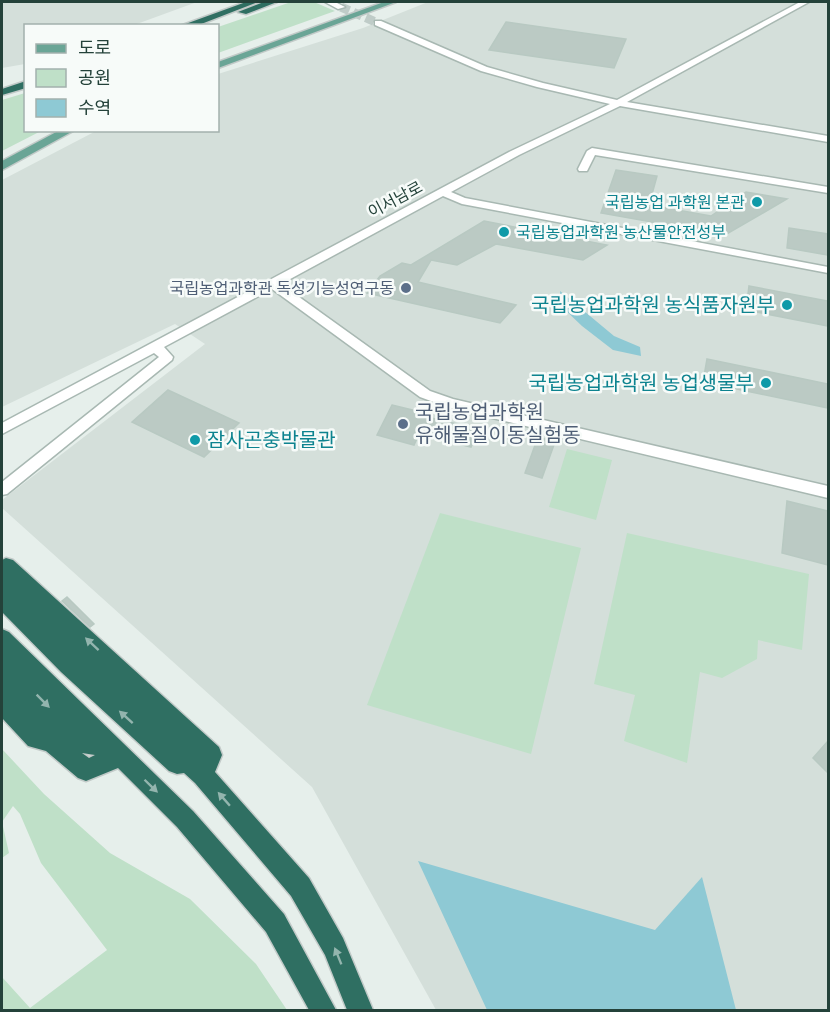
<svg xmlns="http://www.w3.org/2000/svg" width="830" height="1012" viewBox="0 0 830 1012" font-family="Overpass,'Noto Sans KR',sans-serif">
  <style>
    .built { fill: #d4dfda }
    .green { fill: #bfe0c8 }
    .water { fill: #8ec9d4 }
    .building { fill: #bbcac4; stroke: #b8c9c2; stroke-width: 1.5 }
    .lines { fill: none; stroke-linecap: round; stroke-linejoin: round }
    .minor-tunnel { stroke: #bfccc8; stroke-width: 9; stroke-dasharray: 9 4.5; stroke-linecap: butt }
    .minor-casing { stroke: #a8b8b2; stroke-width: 3 }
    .major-casing { stroke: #c2cac8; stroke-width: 3 }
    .highway-casing { stroke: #c2cac8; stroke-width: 3 }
    .minor { fill: #fff; fill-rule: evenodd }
    .major { fill: #6aa596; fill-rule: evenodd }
    .highway { fill: #2f6f62; fill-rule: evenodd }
    .oneway { fill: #93b5ae }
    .culture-dot { fill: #0f9aa8; stroke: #f7fbf9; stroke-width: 2 }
    .service-dot { fill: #5c6f8a; stroke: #f7fbf9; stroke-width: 2 }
    .labels { text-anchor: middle; stroke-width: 5; stroke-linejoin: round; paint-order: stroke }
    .far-street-label { font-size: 16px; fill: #24423a; stroke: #f7fbf9 }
    .far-culture-label { font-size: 16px; fill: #0d838f; stroke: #f7fbf9; text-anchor: end }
    .far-service-label { font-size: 16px; fill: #4e5e75; stroke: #f7fbf9; text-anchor: end }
    .culture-label { font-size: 20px; fill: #0d838f; stroke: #f7fbf9; text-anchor: end }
    .service-label { font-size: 20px; fill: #4e5e75; stroke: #f7fbf9; text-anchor: start }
  </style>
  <rect width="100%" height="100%" fill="#e6efeb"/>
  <!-- built -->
  <g class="built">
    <path d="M2 2H197L134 25 26 26 25 64 2 68Z"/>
    <path d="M428 2H828V1010H436L312 787 2 508V500L205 344 175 324 2 407V180L96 131 218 130V74L363 28Z"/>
  </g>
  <!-- green -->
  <g class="green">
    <path d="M291 2H314L335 11 218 53V27Z"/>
    <path d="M25 93 26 130 41 131 2 151V100Z"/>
    <path d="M567 449 612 460 596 520 549 507Z"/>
    <path d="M440 513 581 548 531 754 367 705Z"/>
    <path d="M627 533 809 574 802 650 758 640 757 659 722 678 700 672 687 763 624 741 635 695 594 684Z"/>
    <path d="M2 749 44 794 110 853 190 899 256 964 287 1010H2V977L30 1008 107 950 41 863 20 814 13 806 2 822 9 853 2 858Z"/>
  </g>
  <!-- water -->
  <g class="water">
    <path d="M560 291 614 336 640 347 641 356 613 350 582 326 561 306Z"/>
    <path d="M418 861 655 930 702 877 736 1010H487Z"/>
  </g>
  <!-- building -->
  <g class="building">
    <path d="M506 22 626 39 614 68 489 50Z"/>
    <path d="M616 170 657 176 649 205 711 216 746 192 787 199 725 235 601 213Z"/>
    <path d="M484 221 607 245 583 260 496 244 457 265 431 260 418 282 516 305 500 323 367 293 380 276 402 263 411 265Z"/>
    <path d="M789 228 828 234V255L787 248Z"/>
    <path d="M749 286 828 301V326L746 310Z"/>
    <path d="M707 359 828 384V408L703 382Z"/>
    <path d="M168 390 239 423 204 457 132 422Z"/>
    <path d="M392 405 429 414 427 417 479 429 471 447 419 434 414 445 377 435Z"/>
    <path d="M538 437 555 442 542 478 525 473Z"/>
    <path d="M787 501 828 511V565L782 553Z"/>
    <path d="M67 597 94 624 90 627 62 601Z"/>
    <path d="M828 741V773L813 758Z"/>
  </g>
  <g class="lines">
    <!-- minor-tunnel -->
    <path class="minor-tunnel" d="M341 7 378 23"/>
    <!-- minor casing -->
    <g class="minor-casing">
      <g id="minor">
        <path d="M325 2H335L345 7 338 9Z"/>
        <path d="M800 2H809L627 102 828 136V142L620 106 519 155 451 192 465 198 828 267V273L462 204 443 196 281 284 430 391 453 399 828 486V498L450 408 420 397 272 289 164 347 173 357 172 360 7 494 2 495V482L159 357 154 353 2 434V423L511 151 610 104 537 87 481 71 375 25V21H381L487 67 543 83 617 100Z"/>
        <path d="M592 148 828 187V193L595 155 587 171H579L578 169 587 151Z"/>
      </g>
    </g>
    <!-- major casing -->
    <g class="major-casing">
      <g id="major">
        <path d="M384 2H396L218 68V62Z"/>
        <path d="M60 130H75L2 170V161Z"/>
      </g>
    </g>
    <!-- highway casing -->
    <g class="highway-casing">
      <g id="highway">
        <path d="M246 2H258L196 26H180Z"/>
        <path d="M264 2H277L246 14 238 12Z"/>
        <path d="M26 81V88L2 95V89Z"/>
        <path d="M6 558 13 560 219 747 222 755 215 772 309 878 343 938 373 1010H347L325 955 291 896 195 783 184 773 177 774 169 771 61 672 2 612V560Z"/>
        <path d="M2 629 9 632 193 811 284 914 336 1010H309L266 932 177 827 118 768 86 781 78 778 46 751 28 746 2 718ZM82 753 95 755 89 758Z"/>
      </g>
    </g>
    <!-- minor -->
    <use href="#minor" class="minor"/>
    <!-- major -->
    <use href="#major" class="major"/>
    <!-- highway -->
    <use href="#highway" class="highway"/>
  </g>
  <!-- one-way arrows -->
  <defs><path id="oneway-solid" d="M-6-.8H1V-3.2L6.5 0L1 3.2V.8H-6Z" transform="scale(1.5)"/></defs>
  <g class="oneway">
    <use href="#oneway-solid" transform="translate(92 644) rotate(-137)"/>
    <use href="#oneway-solid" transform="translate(43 701) rotate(45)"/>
    <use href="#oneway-solid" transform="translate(126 717) rotate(-138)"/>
    <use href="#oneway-solid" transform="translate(151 786) rotate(44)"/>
    <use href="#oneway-solid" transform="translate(224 799) rotate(-131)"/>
    <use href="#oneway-solid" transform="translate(338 956) rotate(-112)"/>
  </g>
  <!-- markers -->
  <g class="culture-dot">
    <circle cx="757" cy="202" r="6"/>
    <circle cx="504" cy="232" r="6"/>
    <circle cx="787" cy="305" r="6"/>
    <circle cx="766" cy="383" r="6"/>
    <circle cx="195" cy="440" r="6"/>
  </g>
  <g class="service-dot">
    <circle cx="406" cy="288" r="6"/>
    <circle cx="403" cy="424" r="6"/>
  </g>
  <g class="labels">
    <!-- far-street labels -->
    <g class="far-street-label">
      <text transform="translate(395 199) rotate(-28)" y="6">이서남로</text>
    </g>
    <!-- far-culture labels -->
    <g class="far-culture-label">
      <text x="745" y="208">국립농업 과학원 본관</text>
      <text x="516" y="238" text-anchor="start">국립농업과학원 농산물안전성부</text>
    </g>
    <!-- far-service labels -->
    <g class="far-service-label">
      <text x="394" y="294">국립농업과학관 독성기능성연구동</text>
    </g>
    <!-- culture labels -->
    <g class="culture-label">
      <text x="775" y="312">국립농업과학원 농식품자원부</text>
      <text x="754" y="390">국립농업과학원 농업생물부</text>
      <text x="207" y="447" text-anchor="start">잠사곤충박물관</text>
    </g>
    <!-- service labels -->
    <g class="service-label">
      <text x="415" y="419">국립농업과학원<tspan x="415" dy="23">유해물질이동실험동</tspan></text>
    </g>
  </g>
  <!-- border -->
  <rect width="830" height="1012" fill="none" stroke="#24423a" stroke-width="6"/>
  <!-- legend -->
  <rect x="24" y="24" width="195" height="108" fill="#f7fbf9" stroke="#a3b1ad" stroke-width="1.5"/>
  <rect x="36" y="44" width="30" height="9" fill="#6aa596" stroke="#a3b1ad" stroke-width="1.5"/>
  <text x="78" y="54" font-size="18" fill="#24423a">도로</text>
  <rect x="36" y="69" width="30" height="18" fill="#bfe0c8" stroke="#a3b1ad" stroke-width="1.5"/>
  <text x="78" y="84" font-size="18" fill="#24423a">공원</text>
  <rect x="36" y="99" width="30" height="18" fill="#8ec9d4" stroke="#a3b1ad" stroke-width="1.5"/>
  <text x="78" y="114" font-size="18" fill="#24423a">수역</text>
</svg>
